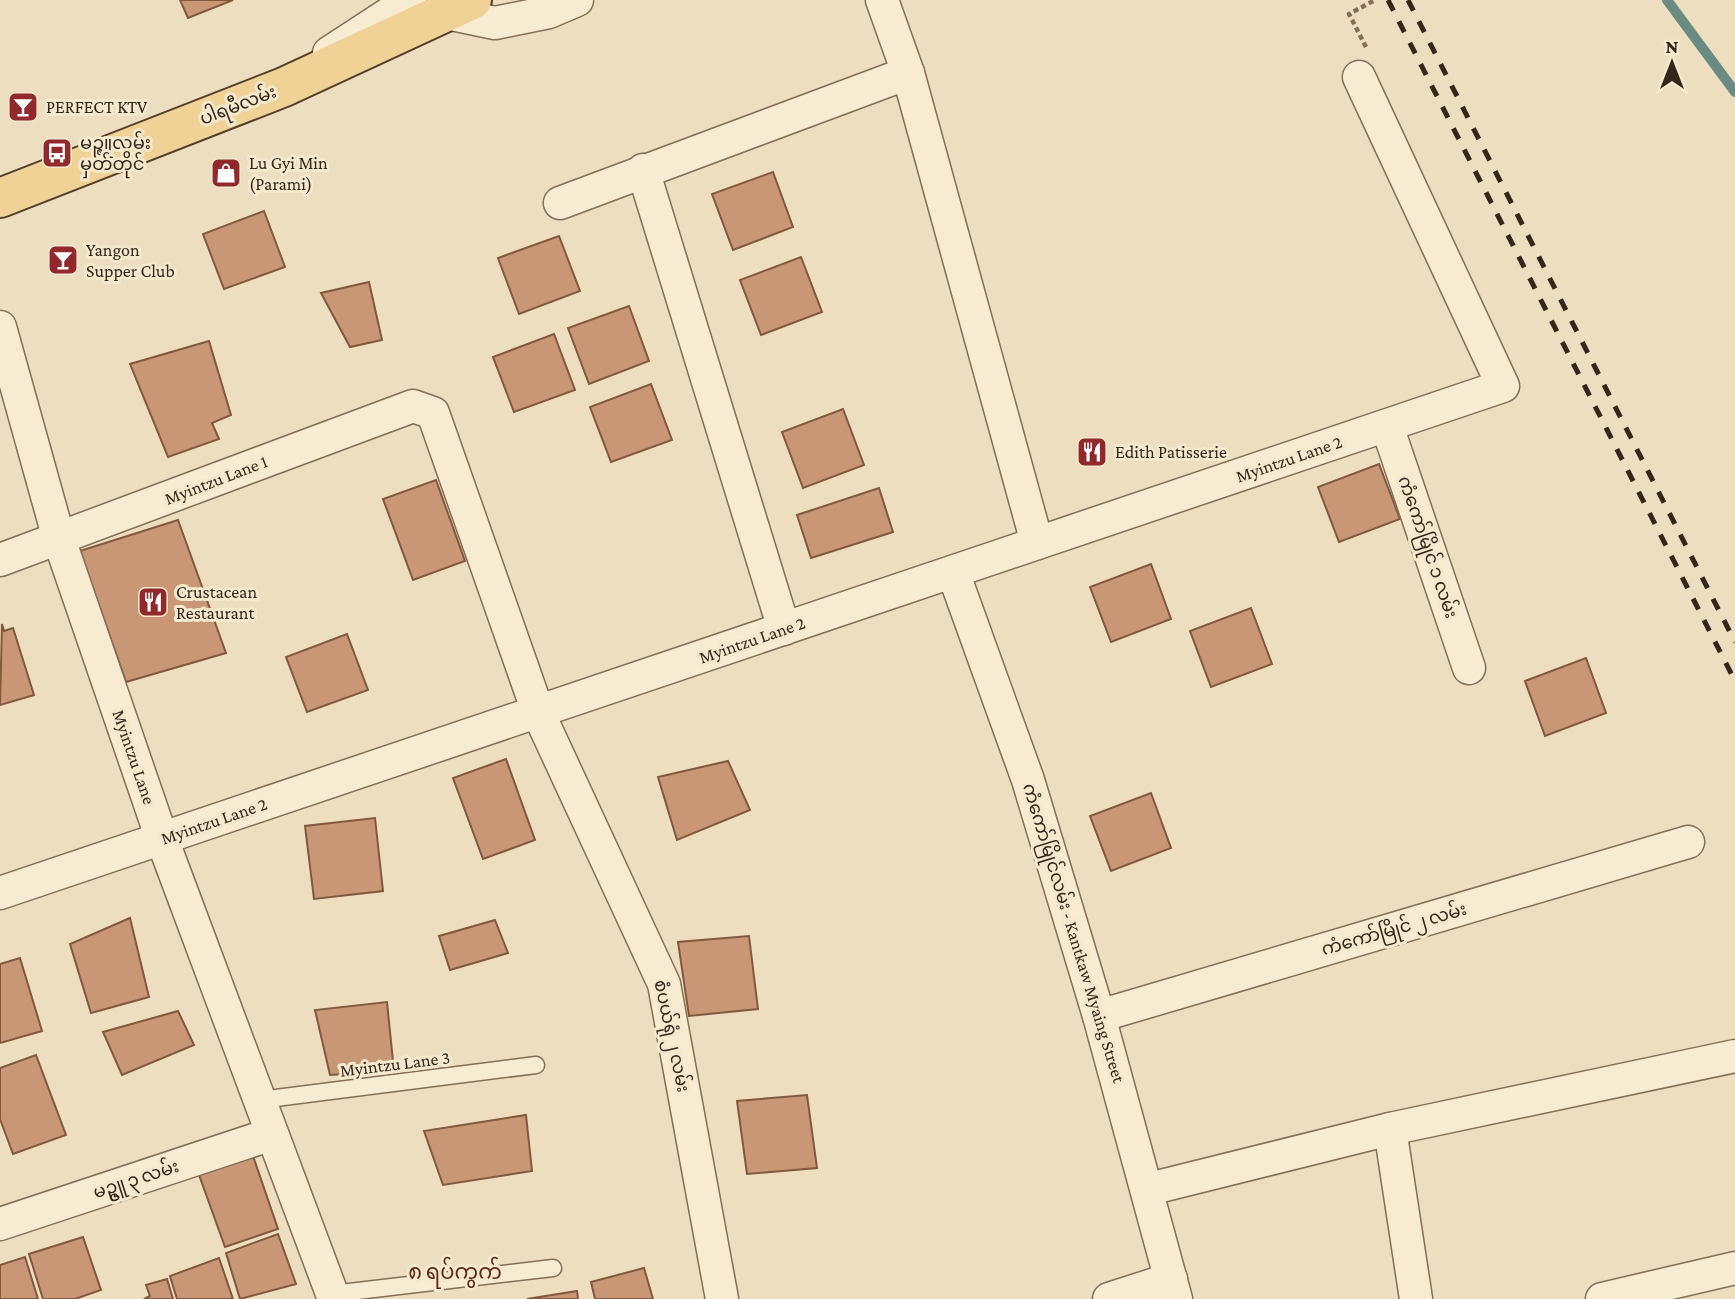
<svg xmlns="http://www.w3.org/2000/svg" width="1735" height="1299" viewBox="0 0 1735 1299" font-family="'Crimson Pro','Noto Sans Myanmar',serif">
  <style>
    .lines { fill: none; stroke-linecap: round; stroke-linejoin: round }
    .stream { stroke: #698b82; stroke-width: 10 }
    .building { fill: #c99775; stroke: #82583e; stroke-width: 2 }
    .lane-casing { stroke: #846e57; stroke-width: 19 }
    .street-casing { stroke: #846e57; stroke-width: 35 }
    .primary-casing { stroke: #513d2c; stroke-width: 42 }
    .path { stroke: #846e57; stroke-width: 4.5; stroke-dasharray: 5 3.5; stroke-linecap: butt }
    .lane { stroke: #f7ebd1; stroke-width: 16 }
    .street { stroke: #f7ebd1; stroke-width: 32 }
    .primary { stroke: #f0d296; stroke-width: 38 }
    .rail { stroke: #33271c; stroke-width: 5; stroke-dasharray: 12 12; stroke-linecap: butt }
    .labels { text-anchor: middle; stroke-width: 6; stroke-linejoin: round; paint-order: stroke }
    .street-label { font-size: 18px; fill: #33271c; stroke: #f4e8cd }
    .poi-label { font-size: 18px; fill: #33271c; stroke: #f4e8cd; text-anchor: start }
    .quarter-label { font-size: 21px; fill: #5f291c; stroke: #f4e8cd }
  </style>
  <rect width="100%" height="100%" fill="#ecdebe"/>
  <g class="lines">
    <!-- stream -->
    <path class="stream" d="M1667 0 1735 92"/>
  </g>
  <!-- building -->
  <g class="building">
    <path d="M180 0H233L188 18Z"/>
    <path d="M773 172 793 227 733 250 712 194Z"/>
    <path d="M264 211 285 267 224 289 203 234Z"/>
    <path d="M559 236 580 291 519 314 498 258Z"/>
    <path d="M801 257 822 312 761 335 740 280Z"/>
    <path d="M369 282 382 340 350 347 321 293Z"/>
    <path d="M629 306 649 361 589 384 568 328Z"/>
    <path d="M554 334 575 390 514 412 493 357Z"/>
    <path d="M209 341 231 415 212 423 219 439 168 457 130 364Z"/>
    <path d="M651 384 672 440 611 462 590 407Z"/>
    <path d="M843 409 864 465 803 488 782 432Z"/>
    <path d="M1379 464 1400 519 1339 542 1318 487Z"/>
    <path d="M436 480 465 561 413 580 383 499Z"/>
    <path d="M879 488 893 532 811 558 797 515Z"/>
    <path d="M178 520 226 653 126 682 80 551Z"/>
    <path d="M1151 564 1171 619 1111 642 1090 587Z"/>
    <path d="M1251 608 1272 664 1211 687 1190 631Z"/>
    <path d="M2 624 4 631 13 628 34 695 0 705Z"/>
    <path d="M347 634 368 690 307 712 286 657Z"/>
    <path d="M1586 658 1606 713 1545 736 1525 681Z"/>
    <path d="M506 759 535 840 483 859 453 778Z"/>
    <path d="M728 761 750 810 677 840 658 777Z"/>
    <path d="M1151 793 1171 848 1111 871 1090 816Z"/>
    <path d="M375 818 383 891 314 899 305 826Z"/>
    <path d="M130 918 149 997 91 1013 70 944Z"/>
    <path d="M495 920 508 953 450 970 439 936Z"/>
    <path d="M749 936 758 1009 689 1016 678 942Z"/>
    <path d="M20 958 42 1031 0 1043V964Z"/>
    <path d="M387 1002 394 1071 330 1075 315 1010Z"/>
    <path d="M178 1011 194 1045 122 1075 103 1032Z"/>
    <path d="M36 1055 66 1135 13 1154 0 1119V1068Z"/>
    <path d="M807 1095 817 1168 747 1174 737 1101Z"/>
    <path d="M526 1115 532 1171 443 1185 424 1131Z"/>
    <path d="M252 1153 278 1229 225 1247 198 1172Z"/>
    <path d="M278 1234 296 1284 240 1299 226 1253Z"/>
    <path d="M83 1237 101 1290 75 1299H43L29 1254Z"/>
    <path d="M25 1257 38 1299H0V1265Z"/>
    <path d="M219 1258 233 1299H177L170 1276Z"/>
    <path d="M644 1268 653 1299H595L591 1282Z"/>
    <path d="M167 1279 173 1299H144L150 1296 146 1285Z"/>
    <path d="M577 1291 578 1299H527Z"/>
  </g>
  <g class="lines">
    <!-- lane casing -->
    <g class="lane-casing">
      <g id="lane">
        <path d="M260 1100 536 1065"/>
        <path d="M332 1294 553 1268"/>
      </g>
    </g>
    <!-- street casing -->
    <g class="street-casing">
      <g id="street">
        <path d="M882 0 908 73 1037 543"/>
        <path d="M447 13 495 23 549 12 577 0"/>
        <path d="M329 53 410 0"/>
        <path d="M643 170 784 629"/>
        <path d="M560 203 908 73"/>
        <path d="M0 327 59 539 162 839 334 1299"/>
        <path d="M1387 426 1469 668"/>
        <path d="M0 560 413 406 433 413 538 712 664 984 722 1299"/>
        <path d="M953 572 1028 780 1099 1016 1176 1299"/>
        <path d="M0 893 1503 386 1359 77"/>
        <path d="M1099 1016 1688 842"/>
        <path d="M1390 1129 1416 1299"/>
        <path d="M1149 1189 1390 1129 1735 1056"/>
        <path d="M0 1224 272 1134"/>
        <path d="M1109 1299 1171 1279"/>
        <path d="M1602 1299 1735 1268"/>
      </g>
    </g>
    <!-- primary casing -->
    <g class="primary-casing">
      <path id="primary" d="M0 198 284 87 472 0"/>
    </g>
    <!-- path -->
    <path class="path" d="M1366 47 1349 14 1375 0"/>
    <!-- lane -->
    <use href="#lane" class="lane"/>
    <!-- street -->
    <use href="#street" class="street"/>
    <!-- primary -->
    <use href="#primary" class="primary"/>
    <!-- rail -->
    <g class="rail">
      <path d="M1388 0 1735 681"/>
      <path d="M1408 0 1735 642"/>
    </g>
  </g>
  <!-- icons -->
  <defs>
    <g id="bar-square" transform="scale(1.575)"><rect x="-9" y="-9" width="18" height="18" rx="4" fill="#91292c" stroke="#f4e8cd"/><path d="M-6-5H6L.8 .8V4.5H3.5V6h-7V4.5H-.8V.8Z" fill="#fff"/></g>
    <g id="bus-square" transform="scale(1.575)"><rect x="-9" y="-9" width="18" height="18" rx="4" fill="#91292c" stroke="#f4e8cd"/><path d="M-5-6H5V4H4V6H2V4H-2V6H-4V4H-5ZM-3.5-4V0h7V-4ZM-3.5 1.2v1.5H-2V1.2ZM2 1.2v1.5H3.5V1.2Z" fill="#fff"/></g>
    <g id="shop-square" transform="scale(1.575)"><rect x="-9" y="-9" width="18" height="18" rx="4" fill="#91292c" stroke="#f4e8cd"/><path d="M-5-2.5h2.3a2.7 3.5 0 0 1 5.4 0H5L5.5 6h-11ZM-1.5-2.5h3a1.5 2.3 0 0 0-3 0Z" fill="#fff"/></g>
    <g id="restaurant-square" transform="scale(1.575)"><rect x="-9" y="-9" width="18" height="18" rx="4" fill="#91292c" stroke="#f4e8cd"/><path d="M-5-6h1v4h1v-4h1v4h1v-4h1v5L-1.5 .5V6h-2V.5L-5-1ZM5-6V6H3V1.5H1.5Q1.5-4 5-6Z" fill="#fff"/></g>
  </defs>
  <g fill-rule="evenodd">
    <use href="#bar-square" x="23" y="107"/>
    <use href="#bus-square" x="57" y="153"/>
    <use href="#shop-square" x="226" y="173"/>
    <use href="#bar-square" x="63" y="260"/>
    <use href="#restaurant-square" x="1092" y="452"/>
    <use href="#restaurant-square" x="153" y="602"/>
  </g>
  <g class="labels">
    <!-- street labels -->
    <g class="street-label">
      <text transform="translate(238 105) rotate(-21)" y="6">ပါရမီလမ်း</text>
      <text transform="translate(1289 459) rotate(-19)" y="6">Myintzu Lane 2</text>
      <text transform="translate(216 480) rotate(-21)" y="6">Myintzu Lane 1</text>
      <text transform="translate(1428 547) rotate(71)" y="6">ကံကော်မြိုင် ၁ လမ်း</text>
      <text transform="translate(752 640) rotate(-19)" y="6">Myintzu Lane 2</text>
      <text transform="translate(134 757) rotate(71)" y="6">Myintzu Lane</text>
      <text transform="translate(214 821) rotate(-19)" y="6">Myintzu Lane 2</text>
      <text transform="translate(1394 929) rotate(-16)" y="6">ကံကော်မြိုင် ၂ လမ်း</text>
      <text transform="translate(1074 933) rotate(73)" y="6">ကံကော်မြိုင်လမ်း - Kantkaw Myaing Street</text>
      <text transform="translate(672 1036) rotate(78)" y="6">စံပယ်ရုံ ၂ လမ်း</text>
      <text transform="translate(395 1064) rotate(-7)" y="6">Myintzu Lane 3</text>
      <text transform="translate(136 1179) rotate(-18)" y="6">မဥ္ဇူ ၃ လမ်း</text>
    </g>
    <!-- poi labels -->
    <g class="poi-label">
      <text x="46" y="113">PERFECT KTV</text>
      <text x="80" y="149">မဉ္ဇူလမ်း<tspan x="80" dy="21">မှတ်တိုင်</tspan></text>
      <text x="249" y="169">Lu Gyi Min<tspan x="249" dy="21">(Parami)</tspan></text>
      <text x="86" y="256">Yangon<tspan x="86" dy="21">Supper Club</tspan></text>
      <text x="1115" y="458">Edith Patisserie</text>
      <text x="176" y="598">Crustacean<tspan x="176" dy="21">Restaurant</tspan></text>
    </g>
    <!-- quarter labels -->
    <g class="quarter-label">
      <text x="455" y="1279">၈ ရပ်ကွက်</text>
    </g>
  </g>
  <!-- north arrow -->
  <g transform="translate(1672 63)" stroke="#f4e8cd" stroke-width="5" paint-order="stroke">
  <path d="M0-5L12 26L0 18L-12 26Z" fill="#33271c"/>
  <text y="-10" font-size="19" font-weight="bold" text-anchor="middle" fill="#33271c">N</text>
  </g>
</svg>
